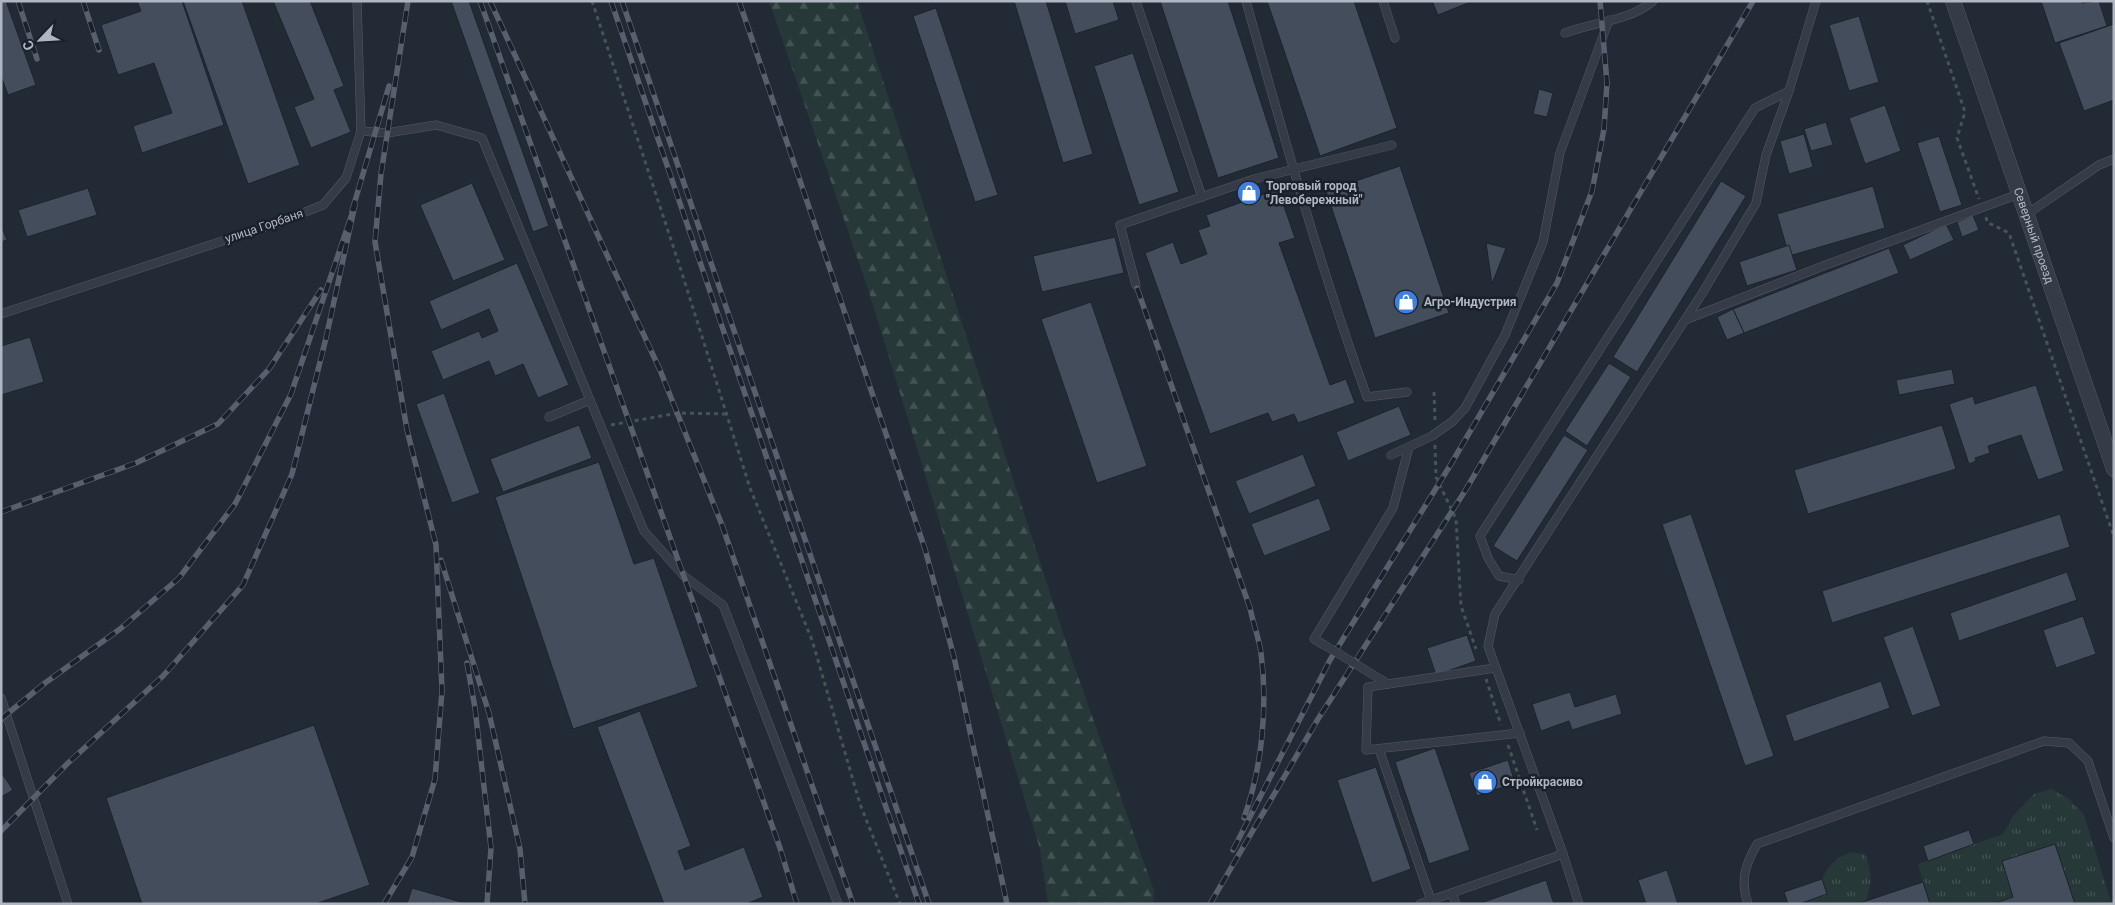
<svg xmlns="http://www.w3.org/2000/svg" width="2115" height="905" viewBox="0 0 2115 905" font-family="Roboto,sans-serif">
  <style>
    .grass { fill: url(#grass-tufts) }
    .forest { fill: url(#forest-firs) }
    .building { fill: #444d5b; stroke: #1d232d }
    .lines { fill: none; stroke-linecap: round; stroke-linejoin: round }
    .lane-casing { stroke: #535a65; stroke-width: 9 }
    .street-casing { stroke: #535a65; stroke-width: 16 }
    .path { stroke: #445457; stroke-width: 3; stroke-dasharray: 4 4; stroke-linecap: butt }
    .lane { stroke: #363c47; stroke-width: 8 }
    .street { stroke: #363c47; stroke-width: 15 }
    .rail-casing { stroke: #58606e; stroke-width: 5.5 }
    .rail { stroke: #1b212b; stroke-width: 4; stroke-dasharray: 11; stroke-linecap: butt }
    .lane-bridge-casing { stroke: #535a65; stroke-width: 9; stroke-linecap: butt }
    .lane-bridge { stroke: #363c47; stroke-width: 8 }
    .labels { text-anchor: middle; stroke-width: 5; stroke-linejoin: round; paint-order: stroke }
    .poi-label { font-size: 12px; font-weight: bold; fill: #b0b7c3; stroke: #1b212b; text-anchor: start }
    .street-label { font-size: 12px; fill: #b0b7c3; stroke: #1b212b }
  </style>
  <defs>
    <pattern id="grass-tufts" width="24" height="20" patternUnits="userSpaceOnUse" patternTransform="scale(1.25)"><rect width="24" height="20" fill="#273839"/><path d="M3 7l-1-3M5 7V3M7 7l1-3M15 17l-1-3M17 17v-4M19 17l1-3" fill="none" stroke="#445354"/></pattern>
    <pattern id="forest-firs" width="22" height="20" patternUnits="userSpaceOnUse" patternTransform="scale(1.25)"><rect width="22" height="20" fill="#273839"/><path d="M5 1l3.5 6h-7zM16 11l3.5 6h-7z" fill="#445354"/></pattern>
  </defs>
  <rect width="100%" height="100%" fill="#222a36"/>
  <!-- grass -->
  <g class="grass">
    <path d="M2051 789 2069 799 2084 815 2112 904H2075L2055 844 2002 861 2013 897 1993 904H1930L1918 864 2003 834 2013 816 2034 794Z"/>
    <path d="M1850 852 1865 854C1872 871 1872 884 1866 901L1857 904H1799L1827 894 1822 879C1830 863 1835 860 1850 852Z"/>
  </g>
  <!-- forest -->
  <path class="forest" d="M769 1H857L1069 651 1154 891 1153 904H1048L1040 849 869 292Z"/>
  <!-- building -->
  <g class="building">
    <path d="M1 1H6L36 85 8 95 1 76Z"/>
    <path d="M137 1H182L224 125 142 153 133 126 172 113 154 63 118 75 101 25 141 11Z"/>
    <path d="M183 1H242L300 165 248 184Z"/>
    <path d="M273 1H310L344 86 334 90 351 132 311 148 294 107 314 99Z"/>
    <path d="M451 1H469L549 226 533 232Z"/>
    <path d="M1014 1H1046L1093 154 1063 163Z"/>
    <path d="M1065 1H1113L1119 20 1075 34Z"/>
    <path d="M1160 1H1228L1279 158 1218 178Z"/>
    <path d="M1267 1H1354L1397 128 1320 156Z"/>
    <path d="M1432 1H1473L1438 15Z"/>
    <path d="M2041 1H2081L2082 3 2099 1 2107 26 2055 43Z"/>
    <path d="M936 8 998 195 975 202 913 16Z"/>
    <path d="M1859 16 1879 82 1849 91 1829 25Z"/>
    <path d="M2114 24V100L2084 111 2059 43Z"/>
    <path d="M1133 53 1179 192 1139 205 1094 66Z"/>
    <path d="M1539 89 1553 93 1547 117 1533 114Z"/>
    <path d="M1885 105 1901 151 1865 164 1849 118Z"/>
    <path d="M1826 122 1833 145 1811 151 1804 129Z"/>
    <path d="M1804 134 1813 167 1789 174 1780 141Z"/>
    <path d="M1939 136 1962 205 1940 212 1917 143Z"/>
    <path d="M1400 166 1449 313 1375 338 1326 191Z"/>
    <path d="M1721 181 1746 196 1637 372 1613 357Z"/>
    <path d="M472 183 505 260 453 281 420 205Z"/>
    <path d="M1873 186 1885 228 1789 256 1777 214Z"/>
    <path d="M88 188 97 215 27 237 18 210Z"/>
    <path d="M1278 189 1295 238 1279 243 1330 385 1346 379 1355 403 1298 423 1294 414 1272 422 1268 413 1210 434 1145 253 1173 242 1181 264 1207 254 1198 230 1210 226 1206 215Z"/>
    <path d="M1973 215 1979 230 1962 237 1957 222Z"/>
    <path d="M1946 224 1954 240 1910 260 1903 245Z"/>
    <path d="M1 225 7 240 1 242Z"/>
    <path d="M1115 237 1124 273 1042 292 1033 256Z"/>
    <path d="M1486 243 1506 248 1492 284Z"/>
    <path d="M1789 245 1797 270 1747 286 1739 262Z"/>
    <path d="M1889 248 1899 273 1744 333 1733 309Z"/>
    <path d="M517 263 569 385 538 398 523 364 495 376 489 361 443 380 431 351 479 331 482 338 498 331 489 309 441 330 429 301Z"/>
    <path d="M1091 302 1147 466 1097 483 1041 319Z"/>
    <path d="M1733 309 1744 333 1727 340 1717 317Z"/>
    <path d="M30 337 44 382 1 395V346Z"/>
    <path d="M1609 363 1631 377 1587 446 1565 431Z"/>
    <path d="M1952 369 1955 384 1899 395 1896 380Z"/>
    <path d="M2036 385 2064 471 2038 480 2021 435 1988 446 1990 453 1975 458 1976 461 1969 464 1949 404 1973 396 1975 404Z"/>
    <path d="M444 393 480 493 452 503 416 404Z"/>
    <path d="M1399 406 1411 435 1348 461 1336 432Z"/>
    <path d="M579 425 592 458 503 492 490 459Z"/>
    <path d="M1942 425 1956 469 1808 514 1794 470Z"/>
    <path d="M1564 435 1588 450 1517 561 1493 546Z"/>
    <path d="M1303 454 1316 486 1249 514 1235 481Z"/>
    <path d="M599 462 634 564 654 558 698 687 573 729 495 497Z"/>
    <path d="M1319 498 1331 530 1264 556 1251 524Z"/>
    <path d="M1691 514 1774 756 1745 766 1662 524Z"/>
    <path d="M2060 514 2070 547 1832 623 1822 591Z"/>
    <path d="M2067 572 2077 600 1959 641 1950 613Z"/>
    <path d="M2083 616 2096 654 2056 668 2043 630Z"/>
    <path d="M1913 626 1941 706 1912 716 1883 637Z"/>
    <path d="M1467 635 1476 661 1436 675 1427 648Z"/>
    <path d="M1881 681 1890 708 1794 742 1785 715Z"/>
    <path d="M1570 692 1575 707 1616 694 1622 714 1572 730 1569 721 1541 731 1532 704Z"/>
    <path d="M640 711 691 846 678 851 685 870 744 847 763 897 746 904H664L597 727Z"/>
    <path d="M314 725 370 885 315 904H142L106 798Z"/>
    <path d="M1435 748 1470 850 1429 864 1395 762Z"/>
    <path d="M1508 760 1515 783 1477 796 1469 773Z"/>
    <path d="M1376 767 1411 869 1372 883 1337 780Z"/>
    <path d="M1 772 13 790 1 797Z"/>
    <path d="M1969 830 1974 844 1928 861 1923 846Z"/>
    <path d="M2055 844 2075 904H1993L2013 897 2002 861Z"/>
    <path d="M1667 870 1678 904H1646L1638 880Z"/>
    <path d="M1822 879 1827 894 1799 904H1788L1784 892Z"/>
    <path d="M1546 880 1554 904H1478Z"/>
    <path d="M1923 882 1930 904H1857Z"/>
    <path d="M412 888 468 904H407Z"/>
  </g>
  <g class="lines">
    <!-- lane casing -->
    <g class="lane-casing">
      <g id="lane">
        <path d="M1136 1 1202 197"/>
        <path d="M1246 1C1283 134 1320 267 1367 397L1407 392"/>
        <path d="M1383 1 1395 38"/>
        <path d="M1565 33C1593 22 1630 21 1653 1"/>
        <path d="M361 131 387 133 436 125 482 138 644 531 684 576 723 605 838 904"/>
        <path d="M2027 214 2099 165 2114 159"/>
        <path d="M1136 285 1120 225 1254 179 1392 145"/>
        <path d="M1 314 277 223 323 205 346 178 361 131 357 1"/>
        <path d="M1685 320 1823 266 2019 194"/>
        <path d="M549 417 590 400"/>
        <path d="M1391 455 1432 436 1453 421 1465 408 1505 335 1543 242 1560 153 1609 20"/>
        <path d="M1519 580 1499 576 1488 558 1480 536 1755 108 1789 91"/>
        <path d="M1326 646 1314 639 1393 508 1409 447"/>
        <path d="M1354 663 1388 684"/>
        <path d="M1495 668 1368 687 1366 750 1520 733"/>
        <path d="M1 698 68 904"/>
        <path d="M1379 749 1431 900"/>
        <path d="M1452 893 1456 904"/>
        <path d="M1420 904 1563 854"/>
        <path d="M1579 904 1563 854 1488 646 1495 614 1703 292 1756 203 1766 155 1789 91 1816 1"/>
        <path d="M1748 904C1740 880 1745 865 1757 844L2044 741 2069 743 2088 761 2114 838"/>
      </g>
    </g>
    <!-- street casing -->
    <g class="street-casing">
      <g id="street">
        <path id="s1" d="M1953 1 2114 469"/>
      </g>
    </g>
    <!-- path -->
    <g class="path">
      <path d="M592 1 679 264 750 488 812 640 860 804 900 904"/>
      <path d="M1927 1 1965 112 1957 138 1979 199"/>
      <path d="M1986 217 1987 222 2009 233 2114 537"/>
      <path d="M1434 392 1435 421"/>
      <path d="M611 425 678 413 727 414"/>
      <path d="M1435 445 1436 477 1456 519 1461 606 1476 649"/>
      <path d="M1486 679 1501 725"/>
      <path d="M1508 745 1537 830"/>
    </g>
    <!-- lane -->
    <use href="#lane" class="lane"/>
    <!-- street -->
    <use href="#street" class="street"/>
    <!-- rail casing -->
    <g class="rail-casing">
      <g id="rail">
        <path d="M18 1 37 59"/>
        <path d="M83 1 99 50"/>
        <path d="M480 1 780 848 797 904"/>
        <path d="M490 1 660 370 722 525 853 904"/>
        <path d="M611 1 919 904"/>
        <path d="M622 1 929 904"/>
        <path d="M739 1 925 549 954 657 1007 904"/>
        <path d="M352 211 389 86"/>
        <path d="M1137 288 1250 608C1253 623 1259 638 1261 653 1268 707 1262 767 1244 818"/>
        <path d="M1 512 136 463 218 424 269 369 321 290"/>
        <path d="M441 560 489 713 520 849 525 904"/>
        <path d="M467 663 475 708 491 848 487 904"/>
        <path d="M1 719 45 683 120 629 179 578 235 504 291 394 355 205 326 338 292 474 243 585 163 676 68 763 1 831"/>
        <path d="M1233 850 1330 660 1451 464 1557 283 1592 191 1604 129 1607 83 1600 1"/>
        <path d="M384 904 412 857 435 779 442 691 436 545 407 430 375 242 381 174 408 1"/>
        <path d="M1210 904 1318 719 1465 491 1753 1"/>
      </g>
    </g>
    <!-- rail -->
    <use href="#rail" class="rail"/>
    <!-- lane-bridge casing -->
    <g class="lane-bridge-casing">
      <path id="lane-bridge" d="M1326 646 1354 663"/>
    </g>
    <!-- lane-bridge -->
    <use href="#lane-bridge" class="lane-bridge"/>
  </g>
  <!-- icons -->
  <defs>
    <g id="shop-disc" transform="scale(1.25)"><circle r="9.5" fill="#3f7fe0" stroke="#1b212b"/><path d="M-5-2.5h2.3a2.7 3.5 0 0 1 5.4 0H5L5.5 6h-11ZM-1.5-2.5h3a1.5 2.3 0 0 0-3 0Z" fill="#fff"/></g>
  </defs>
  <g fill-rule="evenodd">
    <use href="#shop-disc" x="1249" y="193"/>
    <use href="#shop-disc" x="1406" y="302"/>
    <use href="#shop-disc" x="1485" y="782"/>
  </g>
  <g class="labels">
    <!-- poi labels -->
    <g class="poi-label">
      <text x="1266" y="190">Торговый город<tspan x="1266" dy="14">"Левобережный"</tspan></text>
      <text x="1424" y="306">Агро-Индустрия</text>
      <text x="1502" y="786">Стройкрасиво</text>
    </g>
    <!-- street labels -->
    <g class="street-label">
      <text transform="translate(264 226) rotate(-19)" y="4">улица Горбаня</text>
      <text dy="4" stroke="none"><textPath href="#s1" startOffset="248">Северный проезд</textPath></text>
    </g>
  </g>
  <!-- border -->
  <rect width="2115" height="905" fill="none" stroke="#b0b7c3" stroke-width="5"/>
  <!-- north arrow -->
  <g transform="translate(40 40) rotate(245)" stroke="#1b212b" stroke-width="4" paint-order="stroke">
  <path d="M0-4L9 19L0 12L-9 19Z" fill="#b0b7c3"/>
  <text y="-8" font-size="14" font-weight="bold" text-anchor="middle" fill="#b0b7c3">С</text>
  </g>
</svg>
